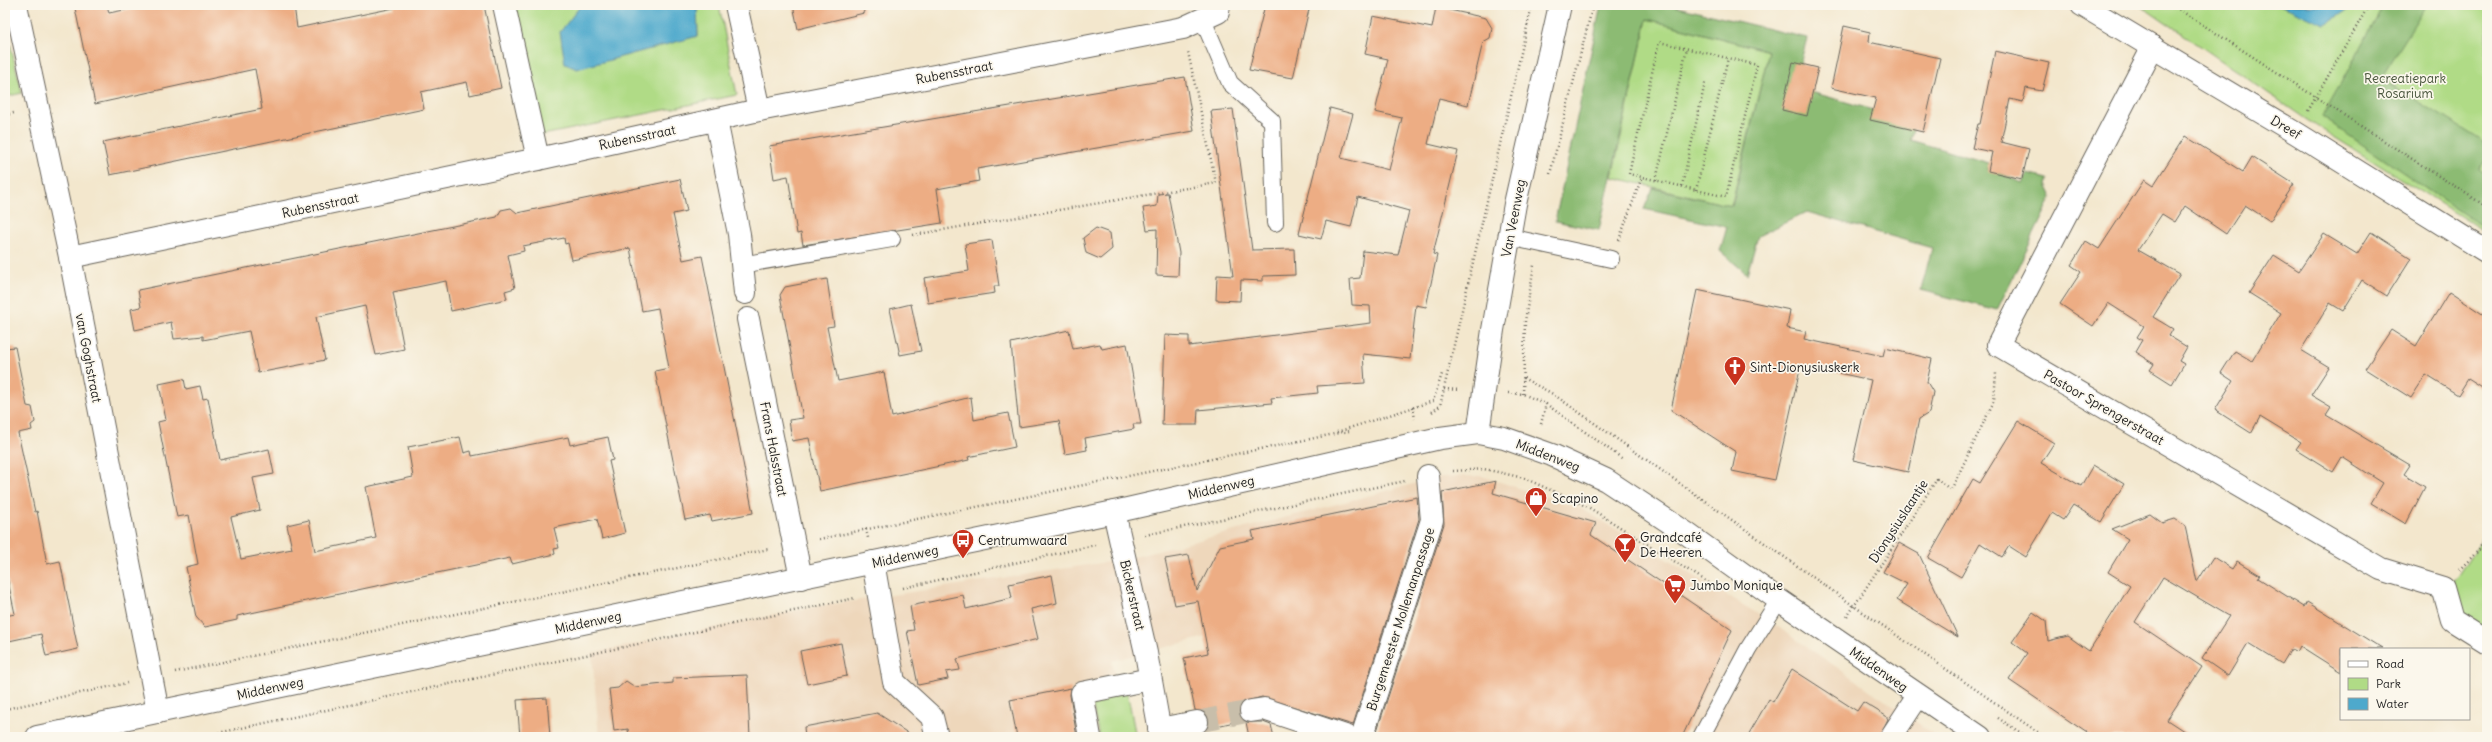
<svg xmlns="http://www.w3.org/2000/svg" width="2492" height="742" viewBox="0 0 2492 742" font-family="Delius,sans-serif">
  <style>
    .built { fill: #eed7bb }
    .green { fill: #b0db86; stroke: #667c51 }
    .forest { fill: #8cbb73; stroke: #546c48 }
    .water { fill: #4ea9cc; stroke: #356274 }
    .building { fill: #edad84 }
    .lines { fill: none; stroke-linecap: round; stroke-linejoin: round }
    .street-tunnel { stroke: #c8beaa; stroke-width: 22; stroke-dasharray: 22 11; stroke-linecap: butt }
    .lane-casing { stroke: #67635a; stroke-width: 18 }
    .street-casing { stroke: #67635a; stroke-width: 24 }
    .secondary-casing { stroke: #67635a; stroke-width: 24 }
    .path { stroke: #67635a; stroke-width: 2.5; stroke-dasharray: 1 3; stroke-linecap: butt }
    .lane { stroke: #fff; stroke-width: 16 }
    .street { stroke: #fff; stroke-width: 22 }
    .secondary { stroke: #fff; stroke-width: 22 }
    .labels { text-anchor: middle; stroke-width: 3.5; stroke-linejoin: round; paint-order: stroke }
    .street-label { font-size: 13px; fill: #1c1c1c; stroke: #fbf7ec }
    .park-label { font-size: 13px; fill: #48553c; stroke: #fbf7ec }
    .poi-label { font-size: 13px; fill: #1c1c1c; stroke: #fbf7ec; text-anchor: start }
  </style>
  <rect width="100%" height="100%" fill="#fbf7ec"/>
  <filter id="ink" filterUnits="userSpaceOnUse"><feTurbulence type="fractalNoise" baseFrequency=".025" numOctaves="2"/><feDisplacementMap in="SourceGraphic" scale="8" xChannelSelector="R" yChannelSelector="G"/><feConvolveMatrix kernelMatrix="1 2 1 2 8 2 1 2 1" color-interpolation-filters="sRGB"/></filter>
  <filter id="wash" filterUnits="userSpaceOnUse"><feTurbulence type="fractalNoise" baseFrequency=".012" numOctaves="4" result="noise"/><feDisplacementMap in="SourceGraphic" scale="16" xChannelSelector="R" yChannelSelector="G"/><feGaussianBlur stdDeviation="0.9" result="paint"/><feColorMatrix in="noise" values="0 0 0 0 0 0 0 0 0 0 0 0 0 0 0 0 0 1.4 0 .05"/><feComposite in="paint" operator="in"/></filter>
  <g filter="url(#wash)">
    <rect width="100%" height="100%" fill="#f3e7cd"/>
    <!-- built -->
    <path class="built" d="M1482 476 1582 509 1768 620 1938 737H1700L1471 594 1268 621 1112 661 1126 737H599L592 653 808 608 1127 559 1440 477Z"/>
    <!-- green -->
    <g class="green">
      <path d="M509 5H581L578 8 698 36 697 5H719L737 95 538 136Z"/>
      <path d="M2141 5H2487V233L2307 120Z"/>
      <path d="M1647 19 1769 51 1731 206 1612 177Z"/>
      <path d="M5 23 22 93 5 97Z"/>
      <path d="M2487 521V567L2483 574 2487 577V643L2465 630 2449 586 2459 575 2479 544Z"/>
      <path d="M1127 691 1136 737H1099L1091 698Z"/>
    </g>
    <!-- forest -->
    <g class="forest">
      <path d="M1601 5H1669L1807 38 1794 87 1915 122 1910 140 1989 163 1988 169 2023 183 2027 174 2048 179 2046 185 2052 197 1997 310 1921 290 1932 248 1807 212 1758 236 1747 274 1720 251 1727 227 1644 209 1653 188 1732 206 1769 51 1647 19 1599 230 1555 221Z"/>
      <path d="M2384 5H2427L2381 78 2487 144V158L2479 169 2487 175V230L2322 117Z"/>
    </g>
    <!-- water -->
    <g class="water">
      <path d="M581 5H697L698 36 577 69 565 64 560 32Z"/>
      <path d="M2281 5H2351L2349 9 2324 25Z"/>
    </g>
    <g id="blocks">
      <!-- building -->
      <g class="building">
        <path d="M87 5H107L109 13 149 5H294L297 28 394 8 393 5H484L501 88 470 95 467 82 421 92 424 109 110 175 103 142 262 109 255 69 95 104 75 8Z"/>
        <path d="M793 5H863L864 13 798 29Z"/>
        <path d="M1265 5H1310L1293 78 1249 70Z"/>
        <path d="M1436 7 1486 18 1492 28 1490 38 1483 42 1468 105 1439 98 1428 144 1458 151 1433 254 1437 255 1426 307 1416 305 1410 359 1363 354 1365 383 1317 386 1318 393 1271 398 1272 403 1198 410 1197 425H1162L1165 335 1189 336V346L1371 323 1370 306 1352 305 1350 279 1360 278 1363 251 1398 255 1409 211 1358 197 1351 227 1326 221 1321 239 1299 234 1330 108 1353 114 1341 158 1389 170 1402 118 1375 112 1388 59 1365 54 1373 16 1432 28Z"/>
        <path d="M1844 26 1870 32 1869 42 1940 58 1923 132 1870 120 1876 98 1831 88Z"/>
        <path d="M1995 51 2049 63 2042 91 2026 88 2023 102 2010 99 2001 142 2029 149 2022 179 1988 171 1992 152 1972 148 1978 124H1980Z"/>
        <path d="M1793 62 1818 68 1807 116 1782 110Z"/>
        <path d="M1185 77 1194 131 977 169 979 181 937 189 942 223 803 245 801 233 797 234 788 176 774 179 769 146Z"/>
        <path d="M1233 109 1252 250 1294 249 1295 275 1263 276V281L1241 280 1240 301 1216 300 1217 275 1233 276 1211 111Z"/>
        <path d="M2185 136 2243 172 2252 157 2294 184 2270 221 2245 205 2226 234 2185 206 2175 222 2162 214 2138 250 2180 274 2153 317 2173 329 2169 336 2187 347 2179 361 2184 364 2172 384 2150 370 2154 364 2135 352 2142 340 2137 337 2144 326 2108 303 2093 326 2060 304 2081 272 2071 265 2086 241 2099 249 2144 180 2153 186Z"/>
        <path d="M680 179 687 211 673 214 683 260 702 256 753 513 712 521 710 515 685 520 655 371 669 368 658 308 642 311 630 248 572 260 568 243 565 244 564 238 523 246 524 251 508 255 515 288 505 291 507 299 451 311 446 281 393 292 404 349 376 355 365 306 316 317 325 360 258 373 249 331 203 340V336L174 339 171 322 135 330 131 309 141 307 138 290 497 217 501 210 511 208 517 213Z"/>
        <path d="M1168 193 1179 253 1178 276 1156 275 1157 229 1147 230 1143 208 1157 206 1158 194Z"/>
        <path d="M1096 228 1110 233 1112 249 1100 259 1086 253 1083 238Z"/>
        <path d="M2371 232 2411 258 2387 296 2362 280 2343 311 2330 303 2301 350 2329 367 2311 395 2331 407 2326 415 2410 465 2404 474 2425 487 2406 524 2371 503 2383 483 2342 457 2333 472 2296 449 2301 442 2260 417 2251 433 2215 410 2233 381 2221 373 2235 351 2252 361 2281 313 2249 293 2274 255 2299 271 2324 234 2357 254Z"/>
        <path d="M992 240 999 286H994L995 293 928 303 924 278 969 271 965 244Z"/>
        <path d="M827 279 834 326 827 327 838 381 884 372 892 417 971 397 974 420 1008 413 1015 447 968 457 969 460 820 491 809 438 792 441 789 420 803 418 780 295 785 287Z"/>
        <path d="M1697 290 1790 310 1787 328 1806 332 1804 339 1883 356 1885 348 1932 359 1927 382 1933 392 1929 413 1919 419 1908 472 1853 460 1871 380 1801 365 1775 480 1732 471 1736 452 1671 410Z"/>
        <path d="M2449 292 2487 317V391L2468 379 2458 395 2426 375 2411 398 2365 369 2391 330 2416 346Z"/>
        <path d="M911 304 921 351 900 355 890 309Z"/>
        <path d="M1069 330 1073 349 1100 344 1102 349 1127 344 1141 424H1133L1134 429 1085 438 1087 450 1065 454 1059 421 1019 427 1011 343Z"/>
        <path d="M15 347 27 406 32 407 35 422 31 425 32 430 18 433 35 512 37 511 47 564 60 561 78 649 46 656 41 634 9 641 5 621V616L15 614 5 567V348Z"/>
        <path d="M184 379 186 389 200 386 203 399 208 398 220 460 269 449 274 474 253 478 260 510 231 517 241 559 292 549 287 525 309 520 315 551 376 538 366 487 413 477 408 447 460 437 464 453 471 451 472 456 568 437 570 445 608 437 613 460 609 461 625 533 602 539 597 519 554 528 559 548 554 549 555 554 512 564 510 558 427 575 237 616V620L205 627 196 617 186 567 198 564 189 515 177 517 158 422 166 420 159 384Z"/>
        <path d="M2018 421 2054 443 2041 463 2081 486 2093 465 2124 484 2101 522 2073 505 2063 520 2052 513 2026 557 2009 546 2002 557 1980 543 1961 577 1928 558 1973 479 1980 483Z"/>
        <path d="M1496 481 1493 493 1596 523 1591 535 1732 630 1682 737H1375L1444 524 1442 492Z"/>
        <path d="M1417 497 1419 519 1353 725 1262 697 1243 702 1239 713 1243 720 1208 728 1209 720 1207 714 1195 710 1184 658 1208 653 1198 601 1175 605 1165 559 1189 555 1197 591 1220 546 1254 539 1252 531Z"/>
        <path d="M2150 514 2162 523 2175 519 2185 526 2197 582 2213 557 2232 569 2237 561 2260 575 2258 578 2304 607 2307 602 2383 649H2341V672L2300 646 2297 652 2291 649 2282 664 2248 643 2228 676 2202 658 2229 616 2163 577 2135 622 2202 667 2167 720 2193 737H2093L2009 680 2027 653 2012 642 2033 612 2046 621 2048 641 2068 636 2089 651 2130 586 2108 572 2128 539 2112 529Z"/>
        <path d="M1899 543 1919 554 1958 637 1897 600 1907 584 1883 572Z"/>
        <path d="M1052 575 1057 603 1031 609 1038 639 957 659 960 670 946 672 948 679 918 685 907 631 914 630 910 606 963 595 966 609 1012 598 1009 584Z"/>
        <path d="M841 643 847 676 807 684 800 651Z"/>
        <path d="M1792 669 1857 711 1863 702 1886 716 1888 719 1879 737H1747L1769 699 1773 702Z"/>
        <path d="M747 675 750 737H629L628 729 614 731 609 689 618 688 626 681 635 687 673 683V678Z"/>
        <path d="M1071 688 1070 695 1077 737H1017L1010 700Z"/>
        <path d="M547 698 550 737H520L517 700Z"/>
        <path d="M877 713 914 737H805L804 727Z"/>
        <path d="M1246 722H1263L1271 725 1274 737H1249Z"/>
      </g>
    </g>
  </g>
  <g filter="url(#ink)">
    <use href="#blocks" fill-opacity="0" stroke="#67635a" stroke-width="1"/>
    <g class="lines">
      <!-- street-tunnel -->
      <path class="street-tunnel" d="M1197 722 1251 711"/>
      <!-- lane casing -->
      <g class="lane-casing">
        <g id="lane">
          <path d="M1203 20 1230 83 1272 121 1275 223"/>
          <path d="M1509 237 1611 259"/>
          <path d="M741 265 892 239"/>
          <path d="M1701 737 1748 649 1779 600"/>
        </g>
      </g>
      <!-- street casing -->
      <g class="street-casing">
        <g id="street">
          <path d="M16 5 70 257 158 712"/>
          <path d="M504 5 538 159"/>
          <path d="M736 5 759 110"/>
          <path d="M2082 5 2296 133 2487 252"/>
          <path d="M2153 47 1998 345 2381 569 2443 588 2452 620 2487 642"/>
          <path d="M716 120 739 234 745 293"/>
          <path d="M70 257 538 159 759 110 1183 28 1218 12 1219 5"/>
          <path d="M748 319 801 578"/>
          <path d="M1478 433 1493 330 1515 204 1560 5"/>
          <path d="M1114 512 1146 653 1161 737"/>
          <path d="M873 562 894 682 932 717 937 737"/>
          <path d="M1251 711 1264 709 1348 737"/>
          <path d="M1159 729 1197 722"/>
          <path d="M1090 737 1082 693 1150 679"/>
          <path d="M1362 737 1432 520 1428 476"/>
          <path d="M1891 737 1918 696"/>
        </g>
      </g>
      <!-- secondary casing -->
      <g class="secondary-casing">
        <path id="secondary" d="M37 737 1114 512 1440 438 1478 433 1504 438 1552 455 1606 480 1686 533 1779 600 1980 737"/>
      </g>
      <!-- path -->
      <g class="path">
        <path d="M2172 5 2487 207"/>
        <path d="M2308 111 2369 5"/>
        <path d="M5 115 14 113"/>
        <path d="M1550 174 1593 5"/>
        <path d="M1656 180 1687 48"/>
        <path d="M1682 186 1705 83"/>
        <path d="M1696 190 1728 58"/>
        <path d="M913 235 1216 183 1188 52"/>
        <path d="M1619 240 1642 177 1726 197 1757 65 1659 42 1629 174 1642 177"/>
        <path d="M1523 378 1553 394 1854 606 2045 737"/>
        <path d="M1444 389 1459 390"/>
        <path d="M1508 393 1523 394 1546 404 1623 459"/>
        <path d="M1523 394 1525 321 1534 265"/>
        <path d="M1413 407 1415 419"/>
        <path d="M1432 412 1440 406 1532 5"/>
        <path d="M1541 424 1546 404"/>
        <path d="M1337 432 1433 401 1442 374"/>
        <path d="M1453 471 1484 469 1524 478 1588 507 1709 583"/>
        <path d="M866 529 868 538"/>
        <path d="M1145 535 1405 481"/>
        <path d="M819 539 1349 431"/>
        <path d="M2459 570 2479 550 2487 533"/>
        <path d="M903 588 1095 545"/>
        <path d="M1847 617 1937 479 1951 490 1994 401 1996 373"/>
        <path d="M175 672 769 549"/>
        <path d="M5 709 127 683"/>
        <path d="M1998 718 2027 737"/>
        <path d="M199 737 855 598"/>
      </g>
      <!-- lane -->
      <use href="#lane" class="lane"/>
      <!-- street -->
      <use href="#street" class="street"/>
      <!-- secondary -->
      <use href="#secondary" class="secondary"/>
    </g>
  </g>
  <!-- icons -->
  <defs>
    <g id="church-pin" transform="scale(1.15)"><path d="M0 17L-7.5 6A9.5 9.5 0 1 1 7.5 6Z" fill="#c8321e" stroke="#fbf7ec"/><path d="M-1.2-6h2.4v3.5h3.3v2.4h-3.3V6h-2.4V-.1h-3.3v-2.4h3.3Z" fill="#fff"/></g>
    <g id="shop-pin" transform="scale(1.15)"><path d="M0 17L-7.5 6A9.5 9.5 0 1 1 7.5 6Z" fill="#c8321e" stroke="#fbf7ec"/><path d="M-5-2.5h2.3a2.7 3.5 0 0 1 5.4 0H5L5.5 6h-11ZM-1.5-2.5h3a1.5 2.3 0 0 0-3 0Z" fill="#fff"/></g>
    <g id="bus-pin" transform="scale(1.15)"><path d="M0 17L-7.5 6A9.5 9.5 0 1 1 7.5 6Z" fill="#c8321e" stroke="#fbf7ec"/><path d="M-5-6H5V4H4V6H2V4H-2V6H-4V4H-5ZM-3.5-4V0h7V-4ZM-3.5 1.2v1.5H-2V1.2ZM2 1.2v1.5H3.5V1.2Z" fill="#fff"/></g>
    <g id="bar-pin" transform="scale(1.15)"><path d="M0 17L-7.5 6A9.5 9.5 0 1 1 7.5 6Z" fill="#c8321e" stroke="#fbf7ec"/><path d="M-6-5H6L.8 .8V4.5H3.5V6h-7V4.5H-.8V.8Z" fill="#fff"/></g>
    <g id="supermarket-pin" transform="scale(1.15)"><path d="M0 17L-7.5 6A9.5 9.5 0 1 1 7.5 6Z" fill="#c8321e" stroke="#fbf7ec"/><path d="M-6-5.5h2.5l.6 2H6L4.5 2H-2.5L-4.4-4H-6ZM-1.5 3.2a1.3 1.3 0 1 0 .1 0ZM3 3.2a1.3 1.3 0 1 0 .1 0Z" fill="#fff"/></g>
  </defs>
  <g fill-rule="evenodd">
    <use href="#church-pin" x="1735" y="367"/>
    <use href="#shop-pin" x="1536" y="498"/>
    <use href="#bus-pin" x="963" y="540"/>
    <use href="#bar-pin" x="1625" y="544"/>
    <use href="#supermarket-pin" x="1675" y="585"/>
  </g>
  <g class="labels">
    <!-- street labels -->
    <g class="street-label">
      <text transform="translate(954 72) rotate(-11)" y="5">Rubensstraat</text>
      <text transform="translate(2286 127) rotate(31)" y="5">Dreef</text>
      <text transform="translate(637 137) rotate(-12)" y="5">Rubensstraat</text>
      <text transform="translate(320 205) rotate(-12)" y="5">Rubensstraat</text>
      <text transform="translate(1513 218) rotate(-79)" y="5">Van Veenweg</text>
      <text transform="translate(89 358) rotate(79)" y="5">van Goghstraat</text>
      <text transform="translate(2104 407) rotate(30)" y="5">Pastoor Sprengerstraat</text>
      <text transform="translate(774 449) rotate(79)" y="5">Frans Halsstraat</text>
      <text transform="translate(1548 455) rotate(21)" y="5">Middenweg</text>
      <text transform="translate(1221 487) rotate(-13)" y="5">Middenweg</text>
      <text transform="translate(1898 521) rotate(-57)" y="5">Dionysiuslaantje</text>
      <text transform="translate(905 556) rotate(-12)" y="5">Middenweg</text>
      <text transform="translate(1133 595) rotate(77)" y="5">Bickerstraat</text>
      <text transform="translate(1400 619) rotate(-72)" y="5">Burgemeester Mollemanpassage</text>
      <text transform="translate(588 622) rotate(-12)" y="5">Middenweg</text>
      <text transform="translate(1879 669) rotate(35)" y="5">Middenweg</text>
      <text transform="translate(270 688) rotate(-12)" y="5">Middenweg</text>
    </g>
    <!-- park labels -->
    <g class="park-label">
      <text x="2405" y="83">Recreatiepark<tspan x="2405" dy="15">Rosarium</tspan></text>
    </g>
    <!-- poi labels -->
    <g class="poi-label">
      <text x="1750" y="372">Sint-Dionysiuskerk</text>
      <text x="1552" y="503">Scapino</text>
      <text x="1640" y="542">Grandcafé<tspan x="1640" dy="15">De Heeren</tspan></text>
      <text x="978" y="545">Centrumwaard</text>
      <text x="1690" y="590">Jumbo Monique</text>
    </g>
  </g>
  <!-- margin -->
  <rect width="2492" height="742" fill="none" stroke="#fbf7ec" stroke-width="20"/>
  <!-- legend -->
  <rect x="2340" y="648" width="130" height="72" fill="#fbf7ec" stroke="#a29f99"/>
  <rect x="2348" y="661" width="20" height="6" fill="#ffffff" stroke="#a29f99"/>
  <text x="2376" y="668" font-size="12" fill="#1c1c1c">Road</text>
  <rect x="2348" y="678" width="20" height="12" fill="#b0db86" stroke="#a29f99"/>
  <text x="2376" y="688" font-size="12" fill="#1c1c1c">Park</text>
  <rect x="2348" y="698" width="20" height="12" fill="#4ea9cc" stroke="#a29f99"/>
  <text x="2376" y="708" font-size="12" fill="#1c1c1c">Water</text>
</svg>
